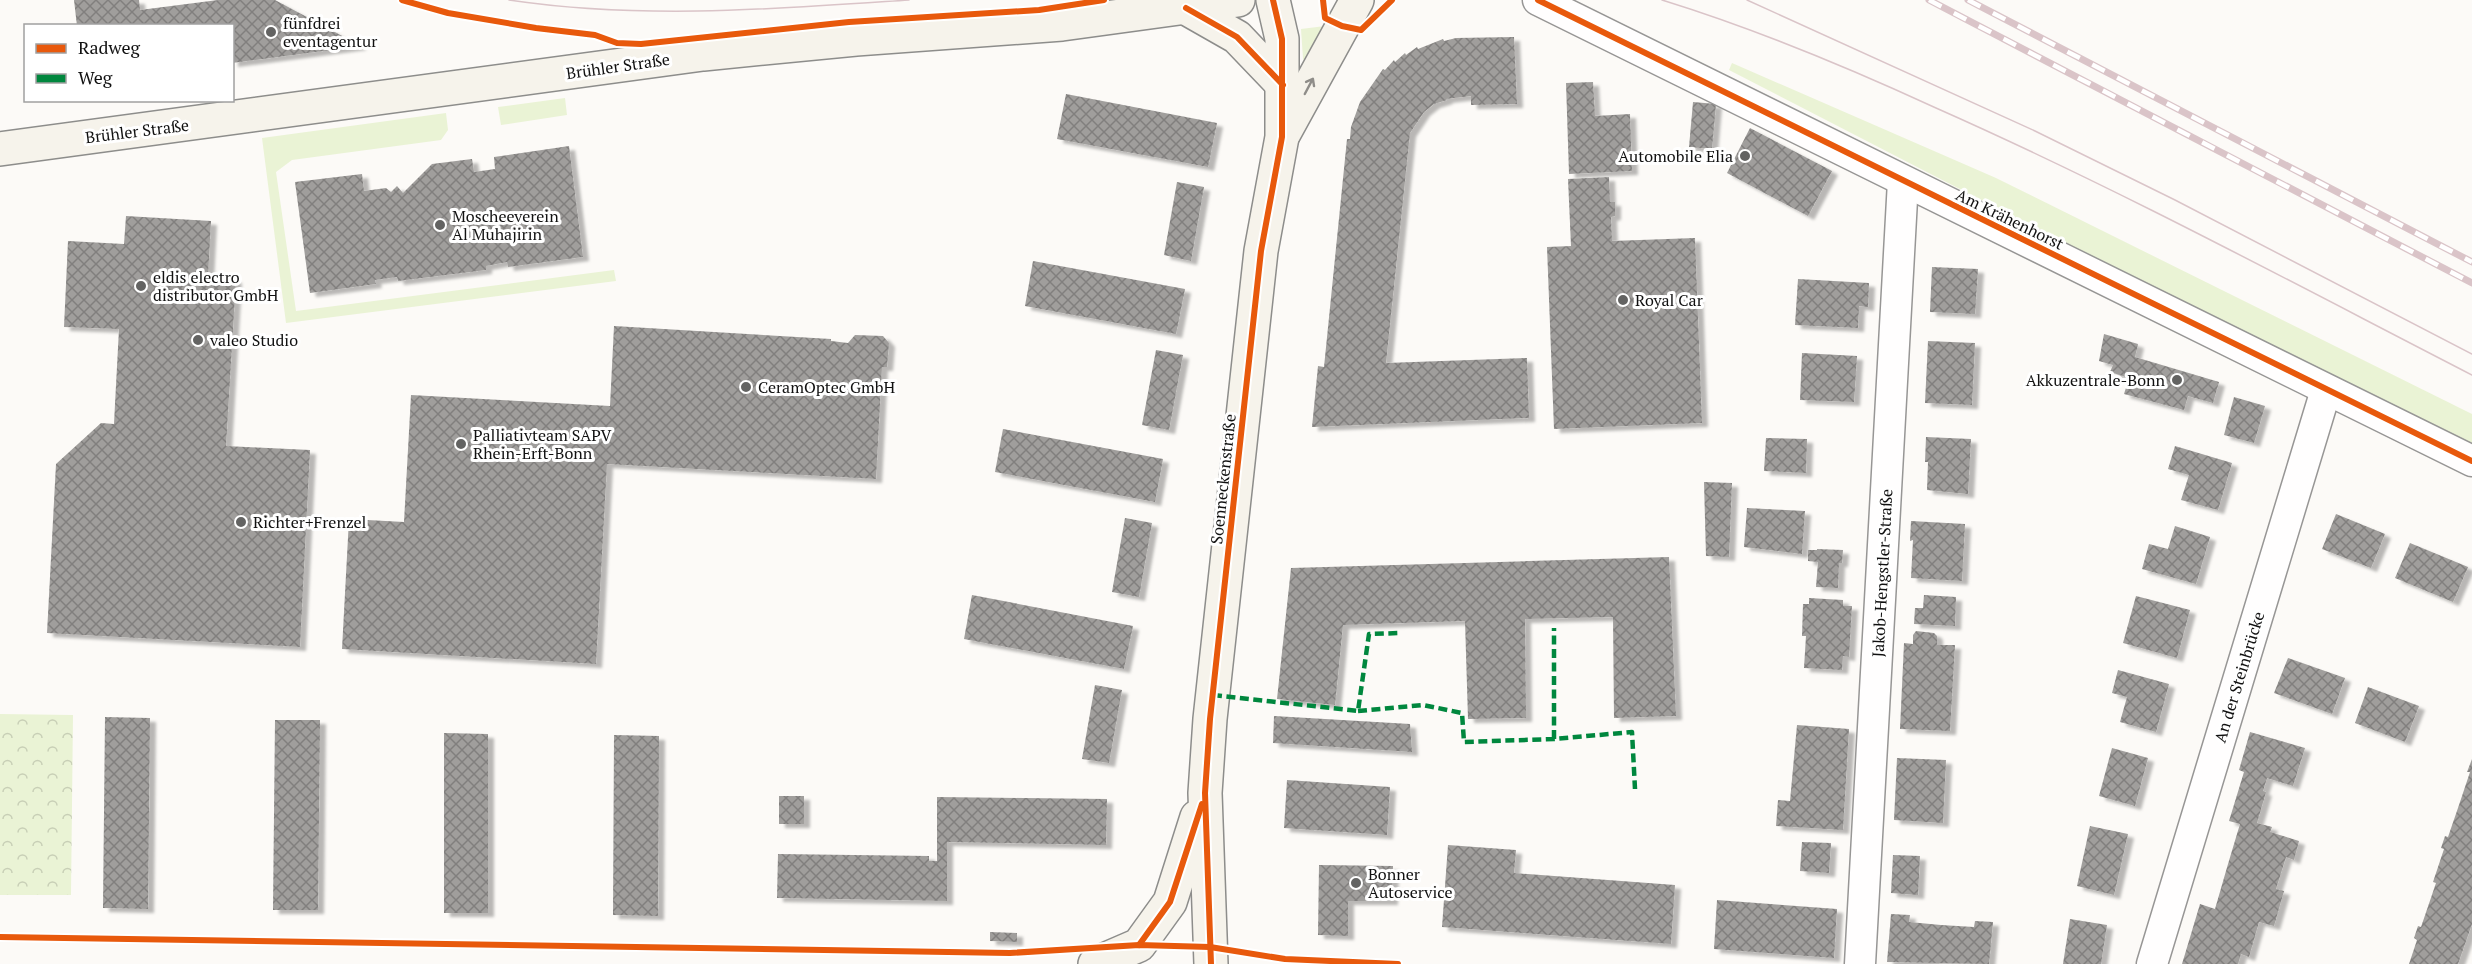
<svg xmlns="http://www.w3.org/2000/svg" width="2472" height="964" viewBox="0 0 2472 964" font-family="'PT Serif',serif">
  <style>
    .grass { fill: #eaf3d5 }
    .park { fill: url(#park-crowns) }
    .building { fill: url(#building-cross-hatch); filter: url(#shadow) }
    .lines { fill: none; stroke-linecap: round; stroke-linejoin: round }
    .street-casing { stroke: #979695; stroke-width: 33 }
    .secondary-casing { stroke: #8d8d8b; stroke-width: 36 }
    .street { stroke: #fffefe; stroke-width: 30 }
    .secondary { stroke: #f6f3eb; stroke-width: 33 }
    .tram { stroke: #dac4c8; stroke-width: 1.5 }
    .rail-casing { stroke: #dac4c8; stroke-width: 7 }
    .rail { stroke: #fff; stroke-width: 4.5; stroke-dasharray: 14; stroke-linecap: butt }
    .quiet { stroke: #00873e; stroke-width: 4.5; stroke-dasharray: 9 4.5; stroke-linecap: butt }
    .cycleway-casing { stroke: #fff; stroke-width: 10 }
    .cycleway { stroke: #e8590c; stroke-width: 6 }
    .oneway { stroke: #8f8d89 }
    .poi-dot { fill: #636362; stroke: #fff; stroke-width: 2 }
    .labels { text-anchor: middle; stroke-width: 6; stroke-linejoin: round; paint-order: stroke }
    .poi-label { font-size: 16px; fill: #111; stroke: #fff; text-anchor: start }
    .street-label { font-size: 16px; fill: #111; stroke: #fff }
  </style>
  <defs>
    <pattern id="park-crowns" width="20" height="18" patternUnits="userSpaceOnUse" patternTransform="scale(1.5)"><rect width="20" height="18" fill="#eaf3d5"/><path d="M2 6a3 3 0 1 1 6 0M12 15a3 3 0 1 1 6 0" fill="none" stroke="#c8cfb6"/></pattern>
    <pattern id="building-cross-hatch" width="8" height="8" patternUnits="userSpaceOnUse" patternTransform="scale(1.5)"><rect width="8" height="8" fill="#a09e9c"/><path d="M0 0l8 8M0 8l8-8" fill="none" stroke="#817f7e"/></pattern>
    <filter id="shadow"><feDropShadow dx="6" dy="4" stdDeviation="1.5" flood-color="#0004"/></filter>
  </defs>
  <rect width="100%" height="100%" fill="#fcfaf7"/>
  <!-- grass -->
  <g class="grass">
    <path d="M1325 26 1305 62 1303 59 1301 29Z"/>
    <path d="M1732 63 1996 178 2472 414V453L1729 70Z"/>
    <path d="M565 98 567 115 501 125 498 107Z"/>
    <path d="M446 113 448 130 441 140 292 160 276 172 296 311 614 270 616 281 286 323 262 138Z"/>
  </g>
  <!-- park -->
  <path class="park" d="M0 714 73 715 71 895H0Z"/>
  <!-- building -->
  <g class="building">
    <path d="M74 0H139L140 10 218 0H275L361 46 232 63V26H77Z"/>
    <path d="M1514 37 1517 104 1471 105V96L1446 99 1447 100 1434 104 1424 112 1410 133 1386 363 1527 358 1529 418 1312 427 1318 366 1324 367 1347 139H1350L1351 127 1360 102 1383 69 1385 70 1394 60 1395 62 1405 53 1406 55 1417 47 1418 49 1443 39 1444 41 1456 38Z"/>
    <path d="M1593 82 1595 116 1630 114 1632 171 1569 174 1566 83Z"/>
    <path d="M1066 94 1217 123 1208 167 1057 139Z"/>
    <path d="M1693 102 1716 104 1712 149 1689 147Z"/>
    <path d="M1750 128 1832 171 1808 216 1727 173Z"/>
    <path d="M569 146 583 257 508 267 507 262 486 266V270L398 281 397 277 375 280 376 284 310 293 295 182 362 174 364 191 386 188 391 192 397 186 403 193 432 164 472 159 474 172 495 169 494 157Z"/>
    <path d="M1609 177 1610 202H1615V216L1611 217 1612 241 1695 238 1702 423 1554 429 1547 247 1571 246 1568 179Z"/>
    <path d="M1177 182 1204 187 1191 261 1164 255Z"/>
    <path d="M126 216 211 221 208 277 236 279 226 446 310 450 300 647 47 633 56 464 101 423 114 424 115 404 119 329 64 327 68 241 124 244Z"/>
    <path d="M1033 261 1185 289 1176 334 1025 306Z"/>
    <path d="M1932 267 1978 269 1975 314 1930 312Z"/>
    <path d="M1798 279 1869 283 1868 307 1859 306 1858 328 1795 325Z"/>
    <path d="M614 326 831 339V341L848 343 855 335 883 336 889 343 887 367H882L876 479 607 464 596 664 342 649 349 519 404 522 411 395 610 406Z"/>
    <path d="M2104 334 2138 344 2135 357 2219 382 2213 403 2188 396 2184 410 2124 394 2129 378 2110 372 2113 365 2099 361Z"/>
    <path d="M1928 341 1975 343 1972 405 1925 403Z"/>
    <path d="M1156 350 1183 355 1169 430 1142 425Z"/>
    <path d="M1802 353 1857 356 1854 402 1800 400Z"/>
    <path d="M2234 397 2265 406 2254 443 2224 435Z"/>
    <path d="M1003 429 1163 459 1155 502 995 472Z"/>
    <path d="M1926 437 1971 439 1968 494 1927 490 1928 462H1925Z"/>
    <path d="M1766 438 1807 439 1806 473 1764 471Z"/>
    <path d="M2175 446 2232 463 2218 510 2181 500 2189 475 2168 469Z"/>
    <path d="M1704 482 1732 483 1729 557 1706 556Z"/>
    <path d="M1747 508 1805 511 1802 554 1744 547Z"/>
    <path d="M2336 514 2385 534 2371 568 2322 549Z"/>
    <path d="M1125 518 1152 523 1139 597 1112 592Z"/>
    <path d="M1911 521 1965 524 1962 581 1911 578 1913 540 1910 541Z"/>
    <path d="M2175 526 2210 537 2196 584 2142 569 2149 544 2168 549Z"/>
    <path d="M2410 543 2468 567 2453 602 2395 578Z"/>
    <path d="M1817 549 1843 550 1842 563H1839L1838 588 1816 587 1818 562 1808 561V550H1817Z"/>
    <path d="M1669 557 1676 716 1614 718 1613 617 1525 619 1526 718 1468 719 1465 621 1343 625 1335 705 1277 699 1291 568Z"/>
    <path d="M972 595 1133 626 1124 669 964 639Z"/>
    <path d="M1924 595 1956 597 1955 626 1914 624 1915 608H1923Z"/>
    <path d="M2136 596 2190 610 2177 658 2123 643Z"/>
    <path d="M1809 598 1843 600V606H1852L1849 657 1843 656 1842 670 1804 668 1806 636H1802L1803 604H1809Z"/>
    <path d="M1916 631 1934 633 1937 636V645H1955L1950 731 1900 729 1904 643 1913 644V635Z"/>
    <path d="M2288 658 2345 678 2332 714 2274 693Z"/>
    <path d="M2118 670 2169 684 2156 732 2120 722 2127 697 2112 693Z"/>
    <path d="M1095 685 1122 690 1109 763 1082 759Z"/>
    <path d="M2368 687 2419 706 2405 742 2355 723Z"/>
    <path d="M1274 716 1410 724 1412 752 1273 743Z"/>
    <path d="M105 717 150 718 148 909 103 908Z"/>
    <path d="M275 720H320L318 910H273Z"/>
    <path d="M1797 725 1849 729 1843 830 1776 826 1778 800 1790 801Z"/>
    <path d="M2250 732 2305 748 2293 786 2267 778 2263 791 2266 792 2257 823 2272 827 2270 832 2299 841 2294 860 2286 857 2276 889 2284 891 2274 926 2259 922 2249 957 2241 954 2238 964H2182L2200 904 2215 909 2228 864 2240 824 2229 821 2244 772 2239 770Z"/>
    <path d="M444 733 488 734V913H444Z"/>
    <path d="M614 735 659 736 658 916 613 915Z"/>
    <path d="M2112 748 2148 758 2135 806 2099 796Z"/>
    <path d="M1897 758 1946 760 1943 823 1894 820Z"/>
    <path d="M2472 759V924L2458 964H2409L2417 940 2414 938 2418 926 2421 927 2436 883 2433 882 2444 849 2441 848 2445 836 2448 837 2459 805 2470 772H2467Z"/>
    <path d="M1287 780 1390 787 1387 835 1284 828Z"/>
    <rect x="779" y="796" width="25" height="28"/>
    <path d="M937 797 1107 799 1106 845 947 842V901L777 898 778 854 929 856V861H937Z"/>
    <path d="M2090 826 2128 834 2114 895 2077 886Z"/>
    <path d="M1802 842 1831 843 1829 873 1800 871Z"/>
    <path d="M1448 845 1516 850 1514 873 1675 885 1671 944 1442 927Z"/>
    <path d="M1893 855 1920 856 1918 895 1891 893Z"/>
    <path d="M1319 865 1393 866 1392 901H1348V936L1318 935Z"/>
    <path d="M1717 900 1837 909 1834 958 1714 949Z"/>
    <path d="M1891 914 1910 915 1909 922 1941 925 1974 927 1975 921 1993 922 1989 964 1887 962Z"/>
    <path d="M2070 919 2107 925 2101 964H2063Z"/>
    <path d="M990 932 1017 933V942L990 941Z"/>
  </g>
  <g class="lines">
    <!-- street casing -->
    <g class="street-casing">
      <g id="street">
        <path d="M1538 0 2472 461"/>
        <path d="M1860 964 1903 181"/>
        <path d="M2152 964 2326 390"/>
      </g>
    </g>
    <!-- secondary casing -->
    <g class="secondary-casing">
      <g id="secondary">
        <path d="M1186 8 1237 37 1283 85"/>
        <path d="M1284 133 1357 0"/>
        <path d="M0 149 703 54 856 39 1062 24 1238 0"/>
        <path d="M1095 964 1139 945 1170 902 1197 817"/>
        <path d="M1211 964 1205 793 1210 719 1261 251 1282 137V39L1273 0"/>
      </g>
    </g>
    <!-- street -->
    <use href="#street" class="street"/>
    <!-- secondary -->
    <use href="#secondary" class="secondary"/>
    <!-- tram -->
    <g class="tram">
      <path d="M509 0C642 20 776 9 909 0"/>
      <path d="M1662 0C1756 29 1847 67 1936 108 2119 189 2295 284 2472 375"/>
      <path d="M1747 0 2035 131 2175 200 2472 354"/>
    </g>
    <!-- rail casing -->
    <g class="rail-casing">
      <g id="rail">
        <path d="M1929 0 2472 283"/>
        <path d="M1968 0 2472 262"/>
      </g>
    </g>
    <!-- rail -->
    <use href="#rail" class="rail"/>
    <!-- quiet -->
    <g class="quiet">
      <path d="M1213 695 1358 711 1369 634 1400 633"/>
      <path d="M1358 711 1423 705 1462 713 1464 742 1554 739 1632 732 1635 789"/>
      <path d="M1554 739V628"/>
    </g>
    <!-- cycleway casing -->
    <g class="cycleway-casing">
      <g id="cycleway">
        <path d="M402 0 448 13 536 28 595 35 617 43 641 44 849 22 1039 10 1104 0"/>
        <path d="M1323 0 1325 18 1342 26 1361 30 1392 0"/>
        <path d="M1538 0 2472 461"/>
        <path d="M1186 8 1237 37 1283 85"/>
        <path d="M0 937 1010 953 1139 945 1210 947 1285 959 1398 964"/>
        <path d="M1139 945 1170 902 1202 804"/>
        <path d="M1211 964 1205 793 1210 719 1261 251 1282 137V39L1273 0"/>
      </g>
    </g>
    <!-- cycleway -->
    <use href="#cycleway" class="cycleway"/>
  </g>
  <!-- one-way arrows -->
  <defs><path id="oneway-shaft" d="M-6 0H5M1.5-3L5.5 0L1.5 3" fill="none" stroke-width="1.6" stroke-linecap="round" stroke-linejoin="round" transform="scale(1.5)"/></defs>
  <use class="oneway" href="#oneway-shaft" transform="translate(1309 86) rotate(-62)"/>
  <!-- markers -->
  <g class="poi-dot">
    <circle cx="271" cy="32" r="6"/>
    <circle cx="1745" cy="156" r="6"/>
    <circle cx="440" cy="225" r="6"/>
    <circle cx="141" cy="286" r="6"/>
    <circle cx="1623" cy="300" r="6"/>
    <circle cx="198" cy="340" r="6"/>
    <circle cx="2177" cy="380" r="6"/>
    <circle cx="746" cy="387" r="6"/>
    <circle cx="461" cy="444" r="6"/>
    <circle cx="241" cy="522" r="6"/>
    <circle cx="1356" cy="883" r="6"/>
  </g>
  <g class="labels">
    <!-- poi labels -->
    <g class="poi-label">
      <text x="283" y="29">fünfdrei<tspan x="283" dy="18">eventagentur</tspan></text>
      <text x="1733" y="162" text-anchor="end">Automobile Elia</text>
      <text x="452" y="222">Moscheeverein<tspan x="452" dy="18">Al Muhajirin</tspan></text>
      <text x="153" y="283">eldis electro<tspan x="153" dy="18">distributor GmbH</tspan></text>
      <text x="1635" y="306">Royal Car</text>
      <text x="210" y="346">valeo Studio</text>
      <text x="2165" y="386" text-anchor="end">Akkuzentrale-Bonn</text>
      <text x="758" y="393">CeramOptec GmbH</text>
      <text x="473" y="441">Palliativteam SAPV<tspan x="473" dy="18">Rhein-Erft-Bonn</tspan></text>
      <text x="253" y="528">Richter+Frenzel</text>
      <text x="1368" y="880">Bonner<tspan x="1368" dy="18">Autoservice</tspan></text>
    </g>
    <!-- street labels -->
    <g class="street-label">
      <text transform="translate(618 66) rotate(-8)" y="6">Brühler Straße</text>
      <text transform="translate(137 131) rotate(-7)" y="6">Brühler Straße</text>
      <text transform="translate(2010 219) rotate(26)" y="6">Am Krähenhorst</text>
      <text transform="translate(1223 479) rotate(-84)" y="6">Soenneckenstraße</text>
      <text transform="translate(1882 573) rotate(-87)" y="6">Jakob-Hengstler-Straße</text>
      <text transform="translate(2239 677) rotate(-73)" y="6">An der Steinbrücke</text>
    </g>
  </g>
  <!-- legend -->
  <rect x="24" y="24" width="210" height="78" fill="#ffffff" stroke="#a0a0a0" stroke-width="1.5"/>
  <rect x="36" y="44" width="30" height="9" fill="#e8590c" stroke="#a0a0a0" stroke-width="1.5"/>
  <text x="78" y="54" font-size="18" fill="#111111">Radweg</text>
  <rect x="36" y="74" width="30" height="9" fill="#00873e" stroke="#a0a0a0" stroke-width="1.5"/>
  <text x="78" y="84" font-size="18" fill="#111111">Weg</text>
</svg>
